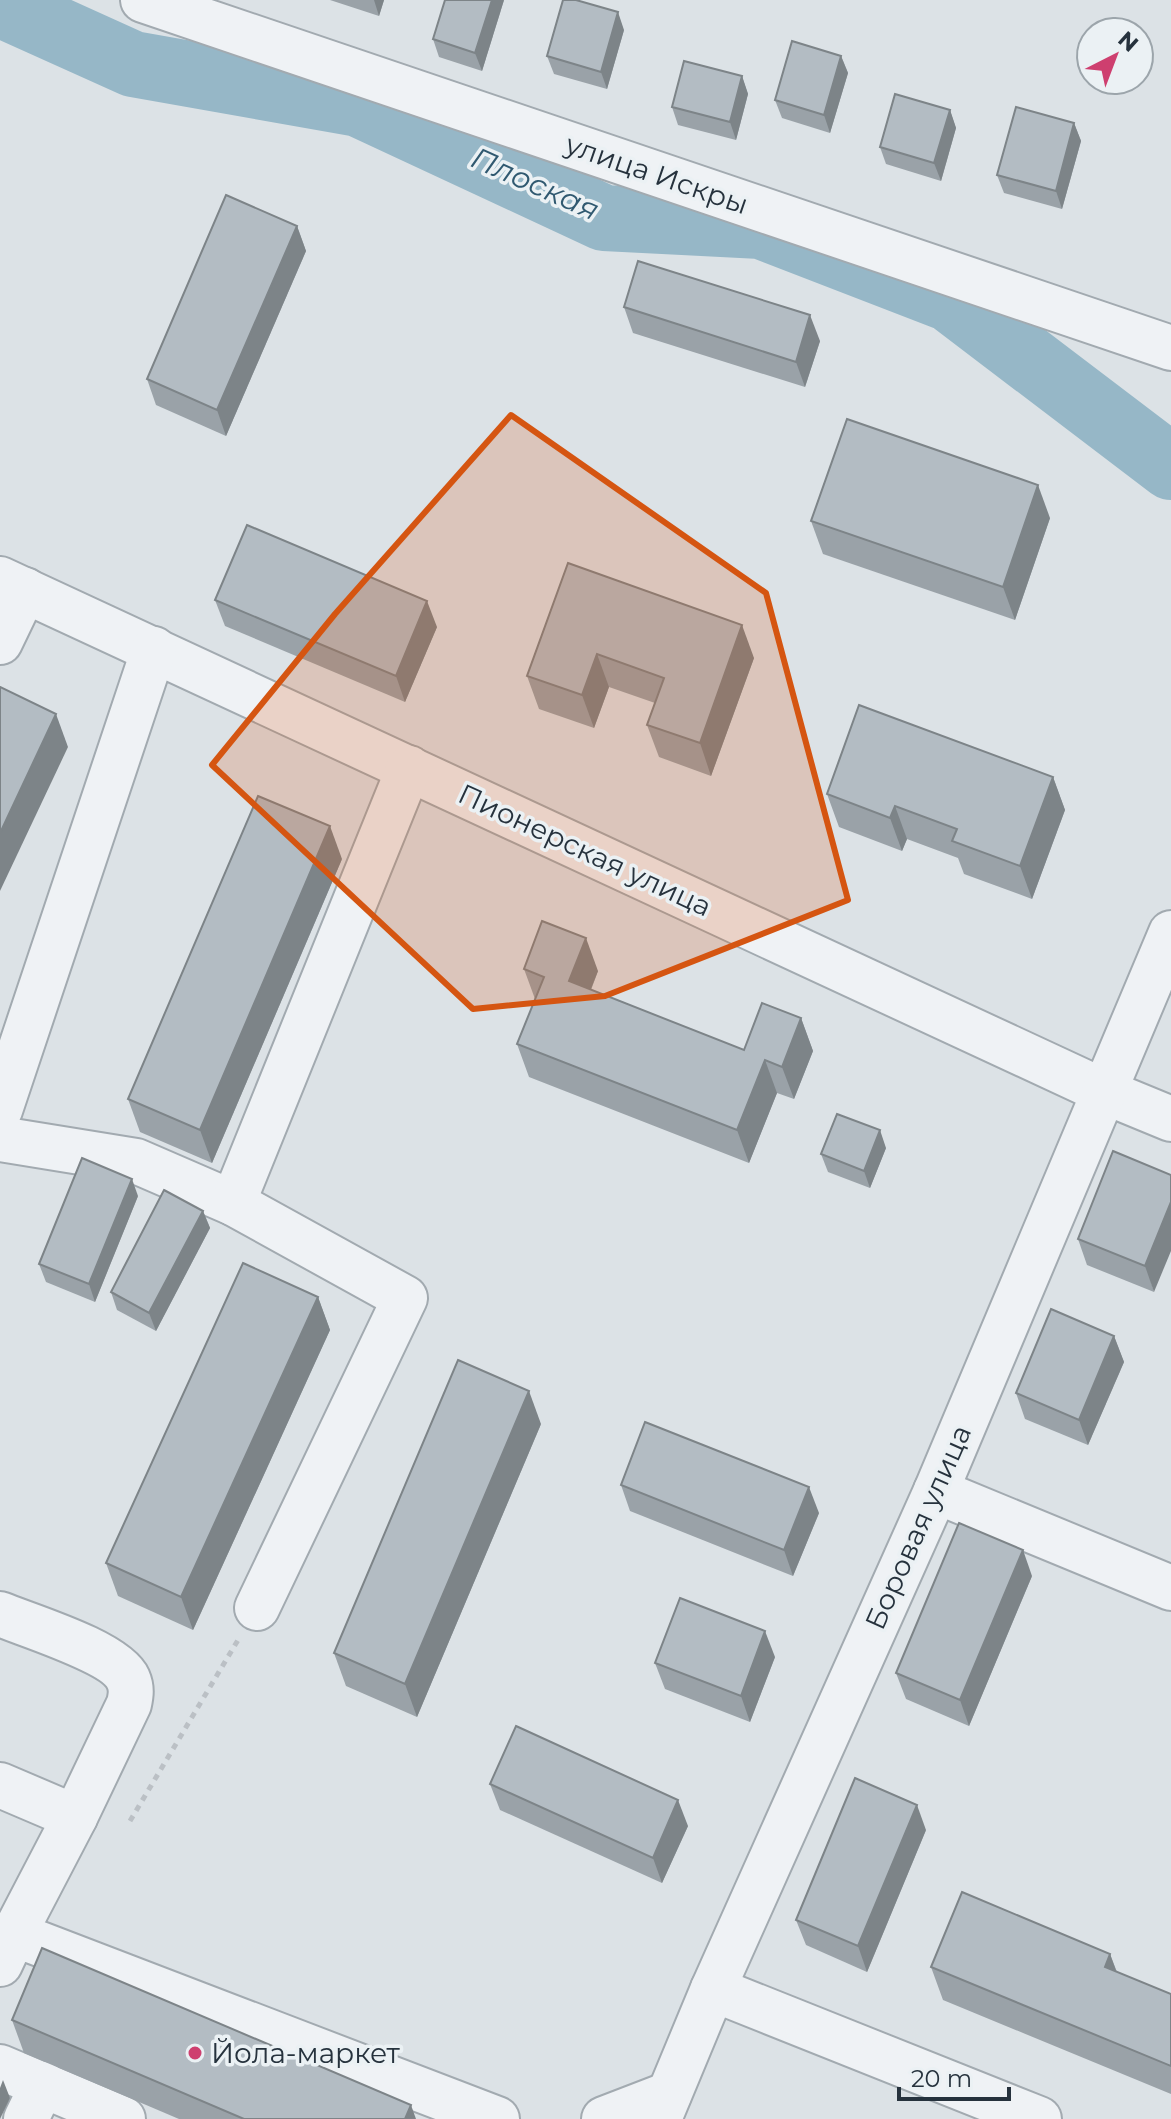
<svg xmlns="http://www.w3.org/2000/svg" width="1171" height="2119" viewBox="0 0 1171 2119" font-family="Montserrat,sans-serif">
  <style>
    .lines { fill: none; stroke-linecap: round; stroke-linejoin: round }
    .river { stroke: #96b7c7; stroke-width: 66 }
    .minor-casing { stroke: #a2aab0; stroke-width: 48 }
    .path { stroke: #bbc0c5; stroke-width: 5; stroke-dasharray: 6 6; stroke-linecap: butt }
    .minor { stroke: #eff2f5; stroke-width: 44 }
    .wall { fill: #9aa2a8 }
    .shaded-wall { fill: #7d8488 }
    .building { fill: #b3bcc3; stroke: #7d8488; stroke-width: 2 }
    .marked { fill: #d55511; fill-opacity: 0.2; stroke: #d55511; stroke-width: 6; stroke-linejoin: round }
    .poi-dot { fill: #ce3f6f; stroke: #ebf1f4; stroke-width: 3 }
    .labels { text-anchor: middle; stroke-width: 7; stroke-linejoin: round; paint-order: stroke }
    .street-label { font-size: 28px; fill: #26323d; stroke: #ebf1f4 }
    .poi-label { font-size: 28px; fill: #26323d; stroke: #ebf1f4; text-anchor: start }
    .water-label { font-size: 30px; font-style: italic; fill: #305970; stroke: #ebf1f4 }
  </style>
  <rect width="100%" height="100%" fill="#dce2e6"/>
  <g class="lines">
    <!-- river -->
    <path class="river" d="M0 4 133 64 359 104 604 218 761 226 950 299 1171 467"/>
    <!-- minor casing -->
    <g class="minor-casing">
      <g id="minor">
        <path d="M143 0 1171 348"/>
        <path d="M0 579 1103 1091 1171 1119"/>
        <path d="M0 642 25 590"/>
        <path d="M0 1110 154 649"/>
        <path d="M0 1139 136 1161 233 1203 405 1298 257 1608"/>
        <path d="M233 1203 409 768"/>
        <path d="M936 1491 1171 1588"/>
        <path d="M0 1614C29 1626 116 1652 128 1679 132 1688 131 1695 129 1704L75 1817"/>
        <path d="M0 1785 75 1817 14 1934"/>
        <path d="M0 1964 14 1934 497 2119"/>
        <path d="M713 1989 1039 2119"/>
        <path d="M0 2067 123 2119"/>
        <path d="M26 2119 43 2084"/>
        <path d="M604 2119 669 2094"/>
        <path d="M659 2119 713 1989 936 1491 1171 933"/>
      </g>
    </g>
    <!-- path -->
    <path class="path" d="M130 1821 238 1640"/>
    <!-- minor -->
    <use href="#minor" class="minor"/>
  </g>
  <!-- wall -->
  <g class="wall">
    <path d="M330 0H384L379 16Z"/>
    <path d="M504 0 482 71 439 57 433 39Z"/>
    <path d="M624 30 607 89 554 74 547 56Z"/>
    <path d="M841 56 848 73 830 133 782 118 775 100Z"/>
    <path d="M742 76 748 94 736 140 678 125 672 107Z"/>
    <path d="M950 110 956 128 941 181 886 164 880 147Z"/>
    <path d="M1074 123 1081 141 1062 209 1004 193 997 175Z"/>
    <path d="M297 226 306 251 226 436 156 405 147 379Z"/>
    <path d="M624 307 820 341 805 387 633 333Z"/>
    <path d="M1050 518 1015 620 823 554 811 521Z"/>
    <path d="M568 563 754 658 711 776 659 757 647 725 655 703 609 687 594 728 539 709 527 676Z"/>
    <path d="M215 600 437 627 405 702 225 626Z"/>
    <path d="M1053 777 1065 810 1032 899 964 874 958 858 907 839 902 851 839 827 827 794Z"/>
    <path d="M342 859 212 1163 140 1132 128 1099Z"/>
    <path d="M524 969 598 971 591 990 744 1050 801 1018 813 1051 794 1099 777 1093 749 1163 529 1077 517 1044 535 999Z"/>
    <path d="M886 1148 870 1188 828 1172 821 1154Z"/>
    <path d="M1113 1151 1154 1292 1087 1265 1078 1239Z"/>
    <path d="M138 1196 95 1302 46 1282 39 1264Z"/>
    <path d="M203 1211 210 1228 156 1331 117 1310 111 1292Z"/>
    <path d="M318 1297 330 1330 193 1630 118 1596 106 1563Z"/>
    <path d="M1114 1336 1124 1362 1088 1445 1025 1419 1016 1393Z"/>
    <path d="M541 1424 417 1717 346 1686 334 1653Z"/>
    <path d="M621 1485 819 1513 793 1576 630 1511Z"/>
    <path d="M1032 1576 969 1726 906 1699 896 1673Z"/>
    <path d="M775 1657 750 1722 665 1689 655 1663Z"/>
    <path d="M490 1784 688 1826 662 1883 500 1810Z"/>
    <path d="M926 1830 867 1972 806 1945 796 1920Z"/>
    <path d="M1110 1954 1117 1972 1171 1994V2094L943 2000 931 1967Z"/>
    <path d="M12 2020 416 2119H179L24 2053Z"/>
  </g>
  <!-- shaded-wall -->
  <g class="shaded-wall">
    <path d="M374 0H384L379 16Z"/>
    <path d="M492 0H504L482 71 475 53Z"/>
    <path d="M618 12 624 30 607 89 601 72Z"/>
    <path d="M841 56 848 73 830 133 824 115Z"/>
    <path d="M742 76 748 94 736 140 730 122Z"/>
    <path d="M950 110 956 128 941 181 934 163Z"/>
    <path d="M1074 123 1081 141 1062 209 1056 191Z"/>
    <path d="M297 226 306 251 226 436 217 410Z"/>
    <path d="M810 315 820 341 805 387 796 362Z"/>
    <path d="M1038 485 1050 518 1015 620 1003 587Z"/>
    <path d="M427 601 437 627 405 702 396 676Z"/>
    <path d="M742 625 754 658 711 776 700 743Z"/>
    <path d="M597 654 609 687 594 728 582 695Z"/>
    <path d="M56 714 68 747 0 891V833Z"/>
    <path d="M1053 777 1065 810 1032 899 1020 866Z"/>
    <path d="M895 806 907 839 902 851 890 818Z"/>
    <path d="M330 826 342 859 212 1163 200 1130Z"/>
    <path d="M586 938 598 971 581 1014 569 981Z"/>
    <path d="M801 1018 813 1051 794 1099 782 1067Z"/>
    <path d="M765 1060 777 1093 749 1163 737 1130Z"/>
    <path d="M880 1130 886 1148 870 1188 864 1171Z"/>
    <path d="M132 1179 138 1196 95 1302 89 1284Z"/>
    <path d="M1171 1202V1251L1154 1292 1145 1266Z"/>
    <path d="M203 1211 210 1228 156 1331 149 1313Z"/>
    <path d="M318 1297 330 1330 193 1630 181 1597Z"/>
    <path d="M1114 1336 1124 1362 1088 1445 1079 1420Z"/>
    <path d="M529 1391 541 1424 417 1717 405 1684Z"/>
    <path d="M809 1487 819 1513 793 1576 784 1550Z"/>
    <path d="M1023 1550 1032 1576 969 1726 960 1700Z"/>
    <path d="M765 1631 775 1657 750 1722 741 1696Z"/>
    <path d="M678 1800 688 1826 662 1883 653 1858Z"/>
    <path d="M917 1805 926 1830 867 1972 858 1946Z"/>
    <path d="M1110 1954 1122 1987 1105 1967Z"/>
    <path d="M3 2080 10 2098 0 2119V2088Z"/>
    <path d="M411 2105 416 2119H405Z"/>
  </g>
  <!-- building -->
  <g class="building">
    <path d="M445 0H492L475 53 433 39Z"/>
    <path d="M563 0H576L618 12 601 72 547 56Z"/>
    <path d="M792 41 841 56 824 115 775 100Z"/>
    <path d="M684 61 742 76 730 122 672 107Z"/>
    <path d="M895 94 950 110 934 163 880 147Z"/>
    <path d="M1016 107 1074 123 1056 191 997 175Z"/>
    <path d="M226 195 297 226 217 410 147 379Z"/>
    <path d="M638 261 810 315 796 362 624 307Z"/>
    <path d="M847 419 1038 485 1003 587 811 521Z"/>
    <path d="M247 525 427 601 396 676 215 600Z"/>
    <path d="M568 563 742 625 700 743 647 725 664 678 597 654 582 695 527 676Z"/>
    <path d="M0 687 56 714 0 833Z"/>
    <path d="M859 705 1053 777 1020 866 952 841 957 829 895 806 890 818 827 794Z"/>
    <path d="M258 796 330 826 200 1130 128 1099Z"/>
    <path d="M542 921 586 938 569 981 744 1050 762 1003 801 1018 782 1067 765 1060 737 1130 517 1044 544 977 524 969Z"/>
    <path d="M837 1114 880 1130 864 1171 821 1154Z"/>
    <path d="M1113 1151 1171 1175V1202L1145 1266 1078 1239Z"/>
    <path d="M82 1158 132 1179 89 1284 39 1264Z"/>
    <path d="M164 1190 203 1211 149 1313 111 1292Z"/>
    <path d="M243 1263 318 1297 181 1597 106 1563Z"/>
    <path d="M1051 1309 1114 1336 1079 1420 1016 1393Z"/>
    <path d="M458 1360 529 1391 405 1684 334 1653Z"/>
    <path d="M645 1422 809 1487 784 1550 621 1485Z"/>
    <path d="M959 1523 1023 1550 960 1700 896 1673Z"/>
    <path d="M680 1598 765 1631 741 1696 655 1663Z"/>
    <path d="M516 1726 678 1800 653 1858 490 1784Z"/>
    <path d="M855 1778 917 1805 858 1946 796 1920Z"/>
    <path d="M962 1892 1110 1954 1105 1967 1171 1994V2066L931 1967Z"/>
    <path d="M42 1948 411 2105 405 2119H244L12 2020Z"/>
  </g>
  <!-- marked area -->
  <path class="marked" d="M511 415 766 593 848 900 605 996 473 1009 212 765 335 614Z"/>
  <!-- markers -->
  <circle class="poi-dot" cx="195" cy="2053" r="8"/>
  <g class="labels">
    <!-- street labels -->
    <g class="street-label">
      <text transform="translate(657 174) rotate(19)" y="10">улица Искры</text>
      <text transform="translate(585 850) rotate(25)" y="10">Пионерская улица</text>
      <text transform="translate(918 1527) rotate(-66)" y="10">Боровая улица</text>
    </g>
    <!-- poi labels -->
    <g class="poi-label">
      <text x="211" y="2063">Йола-маркет</text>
    </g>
    <!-- water labels -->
    <g class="water-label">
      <text transform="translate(535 184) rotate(24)" y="10">Плоская</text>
    </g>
  </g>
  <!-- north arrow -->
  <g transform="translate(1115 56) rotate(42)"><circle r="38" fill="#ebf1f4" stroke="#9ca5ab" stroke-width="2"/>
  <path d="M0-6L14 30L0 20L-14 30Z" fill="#ce3f6f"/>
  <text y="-12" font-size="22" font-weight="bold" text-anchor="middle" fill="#26323d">N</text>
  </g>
  <!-- scale -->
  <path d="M899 2087v12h110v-12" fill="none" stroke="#26323d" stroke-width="4"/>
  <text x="911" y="2087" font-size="24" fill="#26323d" stroke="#ebf1f4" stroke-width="6" paint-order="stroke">20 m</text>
</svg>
